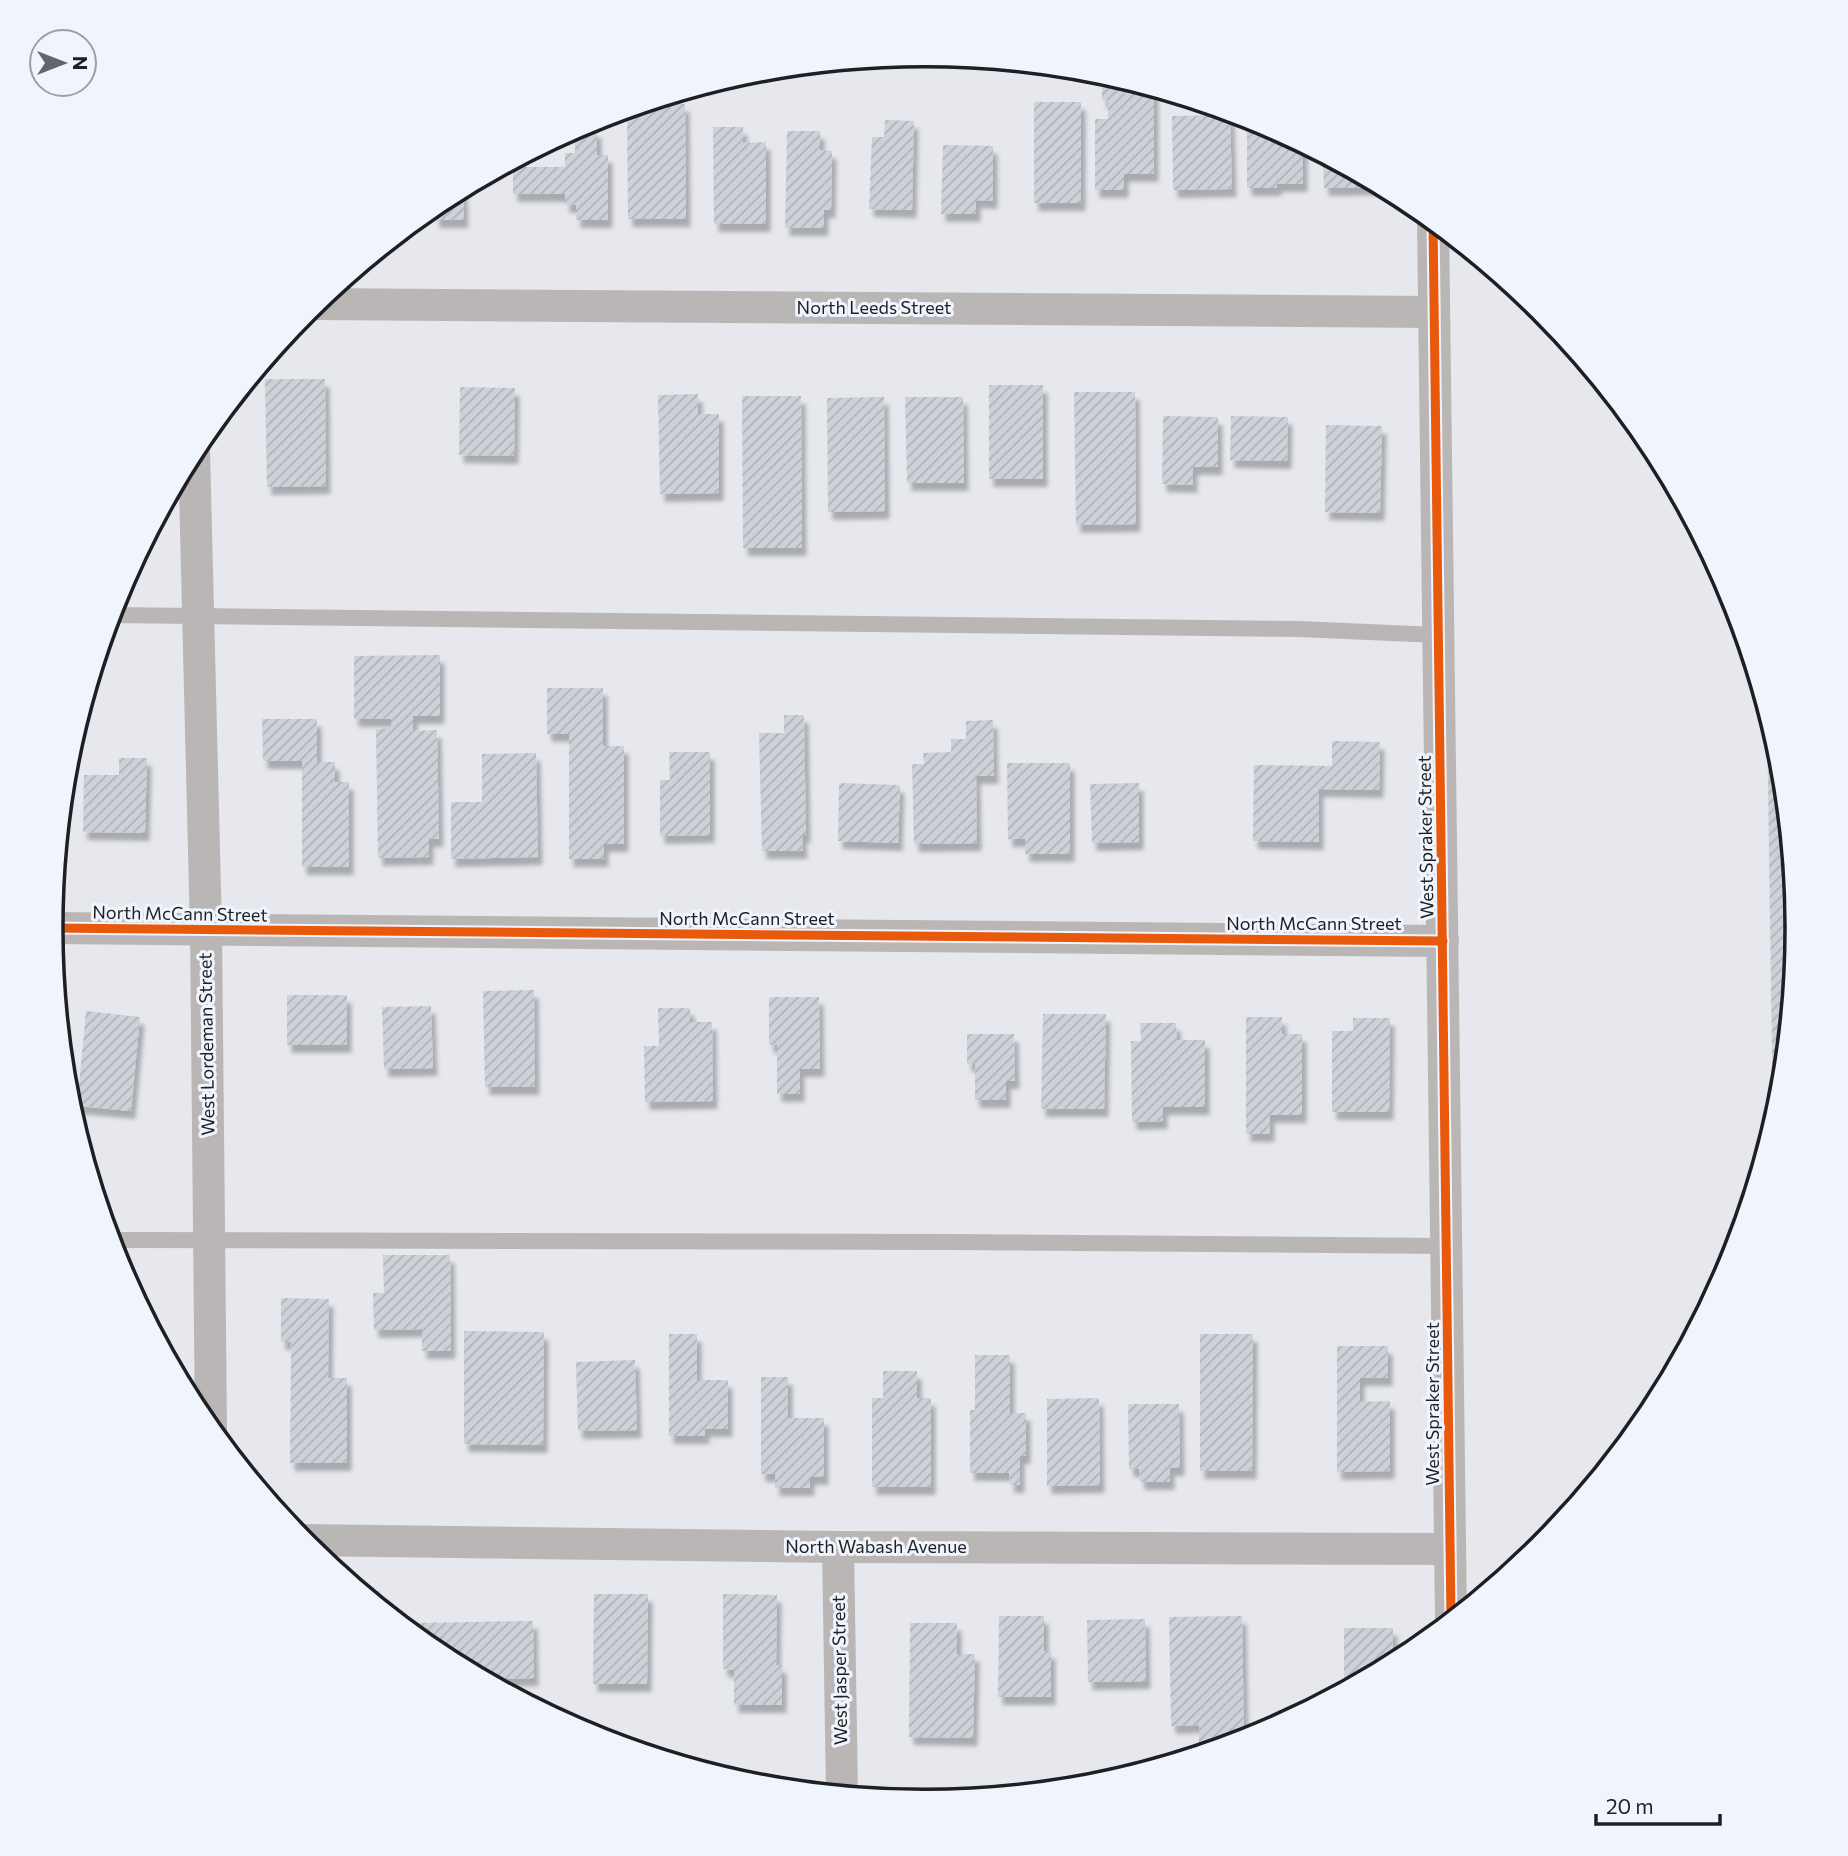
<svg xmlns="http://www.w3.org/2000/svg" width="1848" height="1856" viewBox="0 0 1848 1856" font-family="Commissioner,sans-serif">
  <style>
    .building { fill: url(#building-hatch); filter: url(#shadow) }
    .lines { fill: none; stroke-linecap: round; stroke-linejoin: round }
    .lane { stroke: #bab6b6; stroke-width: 16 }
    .street { stroke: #bab6b6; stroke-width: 32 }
    .cycleway-casing { stroke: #f0f4fd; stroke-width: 13 }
    .cycleway { stroke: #e8590c; stroke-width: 9 }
    .labels { text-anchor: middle; stroke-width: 6; stroke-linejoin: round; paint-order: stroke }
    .street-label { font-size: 18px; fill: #1e1f23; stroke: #f0f4fd }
    .rim { fill: none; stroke: #1e1f23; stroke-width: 3.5 }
  </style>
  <defs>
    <pattern id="building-hatch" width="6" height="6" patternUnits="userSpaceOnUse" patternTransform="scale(1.75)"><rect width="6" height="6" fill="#cdd1d8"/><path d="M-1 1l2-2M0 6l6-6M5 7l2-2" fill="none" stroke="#b0b3b9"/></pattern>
    <filter id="shadow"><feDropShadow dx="4.5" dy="8" stdDeviation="2" flood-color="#0004"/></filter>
  </defs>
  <rect width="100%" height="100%" fill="#e6e8ee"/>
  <!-- building -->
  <g class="building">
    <path d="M1102 74 1154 89V174H1124V190H1095V119H1108V100H1102Z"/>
    <rect x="1034" y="102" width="47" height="101"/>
    <path d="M647 104H685L686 219H628L627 110Z"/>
    <path d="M1230 115 1232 189 1173 190 1172 116Z"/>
    <path d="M1247 118 1259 121 1303 145V184H1277V188H1247Z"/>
    <path d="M885 120 914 121 912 210 869 209 872 137H884Z"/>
    <path d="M713 127H743V143L766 142V224H714Z"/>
    <path d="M575 130H597V155H608V220H576V205H565V194H513V167H565V153H575Z"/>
    <path d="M787 131H820V150L832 151 831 210H824V228H785Z"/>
    <path d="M943 145 993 146V201L976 200V214H941Z"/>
    <path d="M1323 156 1362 176 1381 187 1324 188Z"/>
    <path d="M463 189 464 220H435L434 206Z"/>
    <path d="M265 379H325L326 486 267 487Z"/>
    <rect x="989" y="385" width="54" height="94"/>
    <path d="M460 387 515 388 514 456 459 455Z"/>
    <path d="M1074 392H1135L1136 524 1076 525Z"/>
    <path d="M698 394V414H719V493L660 494 658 395Z"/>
    <path d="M742 396H801L802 548H743Z"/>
    <path d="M884 397 885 511 828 512 827 398Z"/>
    <path d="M905 397H963L964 483H907Z"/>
    <path d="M1163 416 1218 417V467H1193V485L1162 484Z"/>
    <path d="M1231 416 1288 417 1287 461 1230 460Z"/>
    <path d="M1326 425 1382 426 1380 513 1325 512Z"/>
    <path d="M440 655V716H413V731L437 730 439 839H429V857L378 858 376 729 391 728V719H354V656Z"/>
    <path d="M547 688H603V746H624V844H604V859H569V734H547Z"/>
    <path d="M784 715H804L806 835H802L803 851H762L759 733H784Z"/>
    <path d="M1767 715 1781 758 1797 928 1780 1099 1773 1122Z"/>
    <path d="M262 719H317V762H335V782H349V867H302V761H263Z"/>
    <path d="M993 720 994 776H976L977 843 914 844 912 764H924L923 753 951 752V739H966V721Z"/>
    <path d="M1332 741 1380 742 1379 790 1319 789V842L1253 841 1254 765 1332 766Z"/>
    <path d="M669 752H710V835L660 836V780H670Z"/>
    <path d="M536 753 538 857 451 859V802H482V754Z"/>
    <path d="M119 758H147L145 833 83 832 84 775H119Z"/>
    <path d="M1007 763H1070V854H1025V839H1008Z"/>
    <path d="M839 783 900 785 898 843 838 841Z"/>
    <path d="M1139 783V842L1092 843 1090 784Z"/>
    <path d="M534 990 535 1087H485L483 991Z"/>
    <rect x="287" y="995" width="60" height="50"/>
    <path d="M769 997H819L820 1069H800V1094H777V1045H769Z"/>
    <path d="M431 1006 433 1068 384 1069 382 1007Z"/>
    <path d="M658 1008H690V1022H712L713 1101 645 1102 644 1046H659Z"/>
    <path d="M86 1011 140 1017 131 1111 77 1106Z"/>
    <path d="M1043 1014H1106L1104 1109H1041Z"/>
    <path d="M1246 1017H1282V1034H1302V1115H1270V1134H1246Z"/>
    <path d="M1353 1018H1390L1389 1112H1332V1031H1353Z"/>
    <path d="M1140 1023H1176L1177 1040H1205V1107H1163V1121L1132 1122 1131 1041H1141Z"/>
    <path d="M967 1034H1014L1015 1081H1006V1100H975V1064H967Z"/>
    <path d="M383 1255H450L451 1351H422V1329L374 1330 373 1293H384Z"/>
    <path d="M281 1298 329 1299 328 1378H347V1463H290L291 1342H281Z"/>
    <path d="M464 1331 544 1332 543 1445 464 1444Z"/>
    <path d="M669 1334H697V1380H728V1429H705V1436H669Z"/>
    <path d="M1200 1334H1253L1252 1471H1200Z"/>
    <path d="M1337 1346H1388V1378H1360V1402L1390 1401V1471L1337 1472Z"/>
    <path d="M975 1355H1010V1413H1026V1456H1020V1485H1010L1009 1473H970V1410H975Z"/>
    <path d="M635 1360 637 1430 578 1431 576 1362Z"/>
    <path d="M883 1371H917V1398H931V1487H872V1398H883Z"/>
    <path d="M761 1377H788V1418H824V1477H810V1488H775V1474H761Z"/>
    <path d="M1099 1398 1100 1485 1047 1486V1399Z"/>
    <path d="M1128 1404H1179L1180 1468H1170V1482H1140L1139 1469H1129Z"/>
    <path d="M362 1591H380V1606Z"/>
    <path d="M594 1594H648L647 1684H593Z"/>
    <path d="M723 1594 777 1595 776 1665H782V1705H734V1670L723 1669Z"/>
    <path d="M999 1616H1044V1651H1051V1697H998Z"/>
    <path d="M1242 1616 1244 1739 1199 1753V1725L1171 1726 1169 1617Z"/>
    <path d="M1145 1619 1146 1681 1088 1682 1087 1620Z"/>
    <path d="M533 1621 534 1678 485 1679 439 1654 415 1635V1623Z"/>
    <path d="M910 1623H957V1654H975L973 1738 909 1737Z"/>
    <path d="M1344 1628H1393V1663L1344 1689Z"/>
  </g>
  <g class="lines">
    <!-- lane -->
    <g class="lane">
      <path d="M111 615 1299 629 1438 635"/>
      <path d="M111 1240 952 1242 1448 1246"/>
    </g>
    <!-- street -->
    <g class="street">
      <path d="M1433 222 1451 1620"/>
      <path d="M314 304 1434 312"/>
      <path d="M194 450 206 930 211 1429"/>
      <path d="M51 928 1443 941"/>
      <path d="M302 1540 838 1547 1450 1549"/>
      <path d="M838 1547 842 1793"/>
    </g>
    <!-- cycleway casing -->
    <g class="cycleway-casing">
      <g id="cycleway">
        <path d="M1433 222 1451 1620"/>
        <path d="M51 928 1443 941"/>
      </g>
    </g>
    <!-- cycleway -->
    <use href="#cycleway" class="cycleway"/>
  </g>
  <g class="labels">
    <!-- street labels -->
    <g class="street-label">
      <text x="874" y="314">North Leeds Street</text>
      <text transform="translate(1426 837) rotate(-91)" y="6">West Spraker Street</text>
      <text transform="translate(180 914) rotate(1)" y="6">North McCann Street</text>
      <text x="747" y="925">North McCann Street</text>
      <text x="1314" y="930">North McCann Street</text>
      <text transform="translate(207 1044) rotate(-91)" y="6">West Lordeman Street</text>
      <text transform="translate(1433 1404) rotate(-90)" y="6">West Spraker Street</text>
      <text x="876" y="1553">North Wabash Avenue</text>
      <text transform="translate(840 1670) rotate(-91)" y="6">West Jasper Street</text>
    </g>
  </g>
  <!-- crop -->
  <path d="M0 0H1848V1856H0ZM63 928a861 861 0 1 1 1722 0a861 861 0 1 1-1722 0Z" fill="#f0f4fd" fill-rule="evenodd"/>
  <path class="rim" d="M63 928a861 861 0 1 1 1722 0a861 861 0 1 1-1722 0Z"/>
  <!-- north arrow -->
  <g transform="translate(63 63) rotate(90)"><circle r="33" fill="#f0f4fd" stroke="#9c9fa6" stroke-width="2"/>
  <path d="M0-5L12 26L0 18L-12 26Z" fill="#64656a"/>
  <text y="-10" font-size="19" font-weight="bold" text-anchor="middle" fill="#1e1f23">N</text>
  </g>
  <!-- scale -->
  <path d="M1596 1814v10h124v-10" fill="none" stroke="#1e1f23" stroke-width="3.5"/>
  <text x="1606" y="1814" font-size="21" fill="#1e1f23" stroke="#f0f4fd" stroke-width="5" paint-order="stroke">20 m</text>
</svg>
